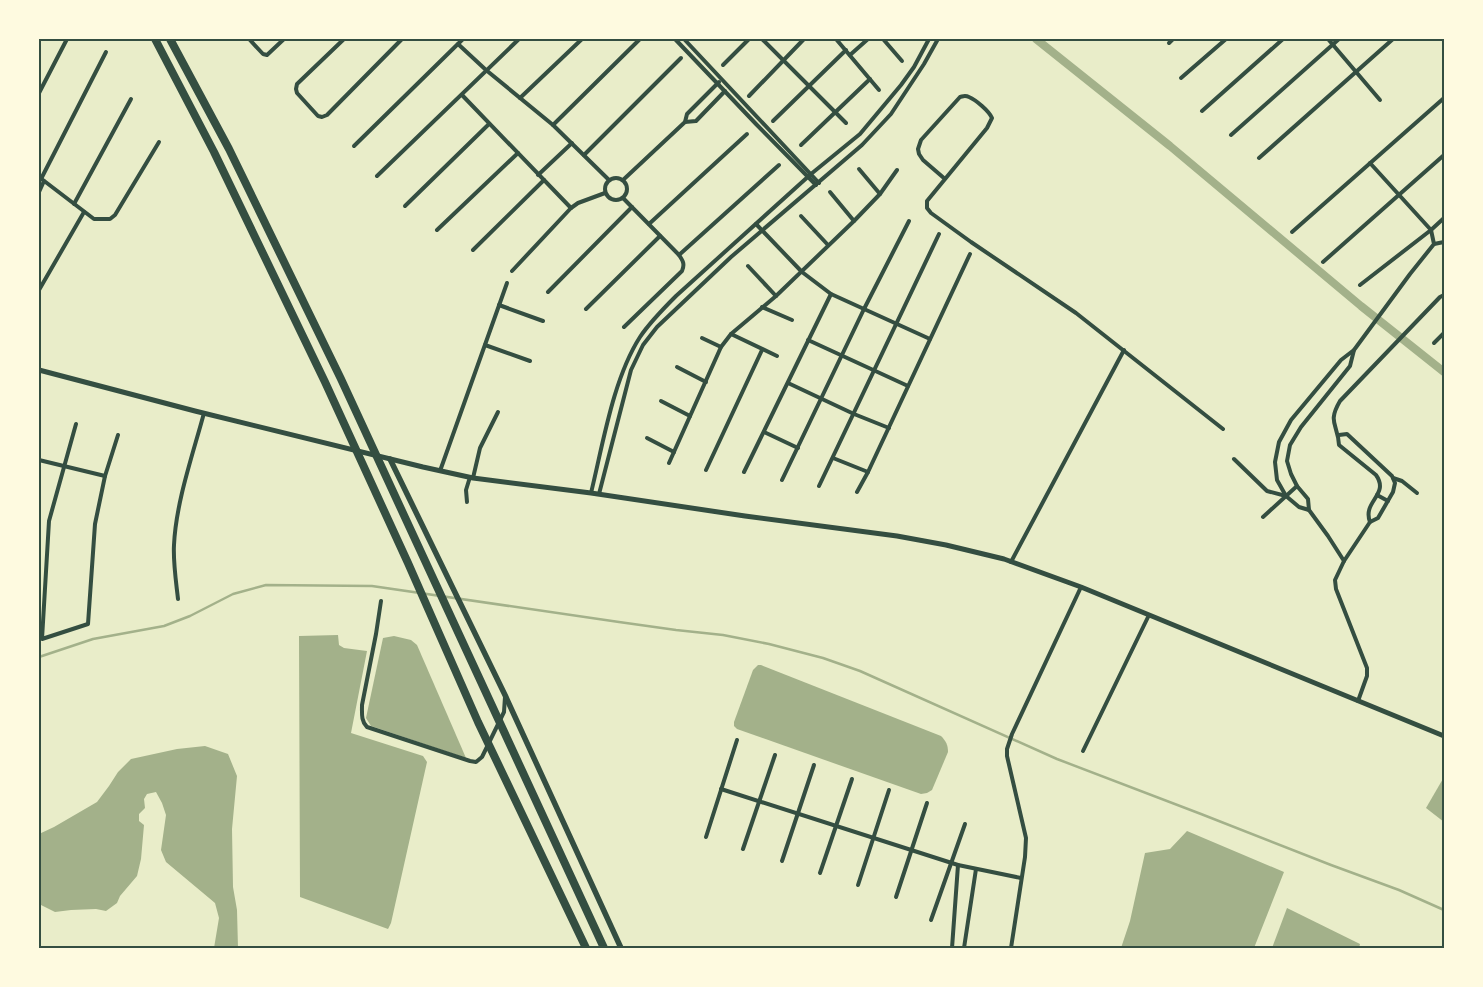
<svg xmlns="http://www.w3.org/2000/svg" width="1483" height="987" viewBox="0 0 1483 987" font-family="Quicksand,sans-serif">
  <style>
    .water { fill: #a3b18a }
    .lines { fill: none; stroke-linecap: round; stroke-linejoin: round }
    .stream { stroke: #a3b18a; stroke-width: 2.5 }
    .canal { stroke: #a3b18a; stroke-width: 8 }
    .minor { stroke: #344e41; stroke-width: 4 }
    .tertiary { stroke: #344e41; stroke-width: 5 }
    .secondary { stroke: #344e41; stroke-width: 5.5 }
    .motorway { stroke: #344e41; stroke-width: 8 }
    .neatline { fill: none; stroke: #344e41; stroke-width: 2 }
  </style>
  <rect width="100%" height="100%" fill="#e9edc9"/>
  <!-- water -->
  <g class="water">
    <path d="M338 635 339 645 344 648 367 651 351 733 423 756 427 762 391 923 388 929 300 897 299 636Z"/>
    <path d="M394 636 411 640 417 645 466 758 371 726 366 718 383 638Z"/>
    <path d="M758 665H761L941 736C946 741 948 745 948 752L932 790 927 793 921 794 737 729 734 726V722L753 670Z"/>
    <path d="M205 746 228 754 237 776 232 829 233 887 237 910 238 948H214L219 918 215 903 166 862 161 850 166 815 162 803 156 792 147 794 144 799 145 808 139 814V821L144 825 141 859 137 876 120 896 117 903 106 911 96 909 71 910 55 912 39 904V834L54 827 97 802 109 786 118 772 131 759 177 749Z"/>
    <path d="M1444 777V822L1426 808Z"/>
    <path d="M1187 831 1284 872 1254 948H1121L1130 921 1145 853 1170 849Z"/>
    <path d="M1287 908 1360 944 1359 948H1272Z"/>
  </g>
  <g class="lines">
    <!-- stream -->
    <path class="stream" d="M39 657 93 639 164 626 190 616 233 594 266 585 372 586 619 622 676 630 723 635 769 644 823 658 860 671 1057 759 1201 814 1331 865 1399 890 1444 910"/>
    <!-- canal -->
    <path class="canal" d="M1036 39 1170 146 1361 306 1444 372"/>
    <!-- minor -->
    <g class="minor">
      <path d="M249 39 263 54 267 55 284 39"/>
      <path d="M344 39 297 84 296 89 297 93 318 116 322 117 327 115 402 39"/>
      <path d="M675 39 756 124 816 185"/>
      <path d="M684 39 819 183"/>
      <path d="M762 39 846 123"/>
      <path d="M836 39 879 90"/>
      <path d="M883 39 902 61"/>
      <path d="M1328 39 1380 100"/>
      <path d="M1169 43 1173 39"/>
      <path d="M458 44 486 70 553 125 609 180"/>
      <path d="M850 55 868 39"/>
      <path d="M723 65 749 39"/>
      <path d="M1181 78 1226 39"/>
      <path d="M39 93 67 39"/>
      <path d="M462 95 571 208"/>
      <path d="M749 96 804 39"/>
      <path d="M520 98 582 39"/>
      <path d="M1202 111 1283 39"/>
      <path d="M773 121 846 50"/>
      <path d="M685 122 696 121 725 91"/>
      <path d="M553 125 640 39"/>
      <path d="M1231 135 1339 39"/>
      <path d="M801 145 870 79"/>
      <path d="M354 146 463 39"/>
      <path d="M584 155 681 58"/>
      <path d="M1259 158 1393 39"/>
      <path d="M859 169 880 194"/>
      <path d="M538 175 572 143"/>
      <path d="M377 176 519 39"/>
      <path d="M39 177 94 219H110L115 215 159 142"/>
      <circle cx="616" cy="189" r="11"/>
      <path d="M41 179 106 52"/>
      <path d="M945 179 923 160 919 154 918 149 921 140 960 97C964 96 965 95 969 97 976 100 989 111 992 118L987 128 927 201V208L931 213 971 242 1076 313 1223 429"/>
      <path d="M623 180 685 122 687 114 719 82"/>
      <path d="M39 192 44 181"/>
      <path d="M830 192 854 221"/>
      <path d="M623 198 679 255C683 261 685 264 682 271L624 327"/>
      <path d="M74 204 131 99"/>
      <path d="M405 206 489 124"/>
      <path d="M801 216 828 245"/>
      <path d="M649 224 747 134"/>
      <path d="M756 224 802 272 831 294 930 339"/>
      <path d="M437 230 518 153"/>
      <path d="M1292 232 1444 98"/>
      <path d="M1434 244 1444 242"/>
      <path d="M473 250 544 180"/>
      <path d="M679 255 779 165"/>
      <path d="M1323 262 1444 155"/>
      <path d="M748 266 776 296"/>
      <path d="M512 271 571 208 578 203 605 193"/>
      <path d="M1360 285 1431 230 1444 218"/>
      <path d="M39 290 84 212"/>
      <path d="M548 292 632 207"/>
      <path d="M499 305 543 321"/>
      <path d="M762 307 792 320"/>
      <path d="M586 309 660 236"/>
      <path d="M731 334 777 356"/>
      <path d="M702 338 721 347"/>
      <path d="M808 340 908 386"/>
      <path d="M1434 343 1444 333"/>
      <path d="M485 345 530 361"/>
      <path d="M677 367 706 382"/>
      <path d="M788 383 854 414 889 428"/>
      <path d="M661 401 690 416"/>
      <path d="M76 424 49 521 42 639 88 624 95 524 105 476 118 435"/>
      <path d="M764 432 798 448"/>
      <path d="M1339 435 1347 434 1392 476 1395 483 1393 492 1378 518 1370 522 1344 561 1335 580 1336 589 1367 668V676L1358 701"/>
      <path d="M647 438 674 452"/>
      <path d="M833 458 868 472"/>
      <path d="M1234 459 1267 491 1286 496"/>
      <path d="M39 460 105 476"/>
      <path d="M669 463 721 347 731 334 776 296 854 221 880 194 897 170"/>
      <path d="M706 470 762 350"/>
      <path d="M440 471 507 283"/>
      <path d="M744 472 831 294"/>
      <path d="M473 478 480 448 498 412"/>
      <path d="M1393 478 1402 481 1417 493"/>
      <path d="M782 480 864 309 909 221"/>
      <path d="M819 486 939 234"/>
      <path d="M857 492 868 472 970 254"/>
      <path d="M591 493C603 444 613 379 640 337 650 322 663 309 676 296L811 174 860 134 901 85 914 67 929 39"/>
      <path d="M599 494 631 370 643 345 657 327 731 257 862 145 891 114 924 64 938 39"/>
      <path d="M1377 495 1388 501"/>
      <path d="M467 502 466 490 470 477"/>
      <path d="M1309 510 1299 507 1286 496 1277 480 1275 462 1279 442 1291 420 1341 360 1354 350 1410 274 1434 244 1431 230 1370 163"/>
      <path d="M1263 517 1297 486"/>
      <path d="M1370 522C1362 501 1390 495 1376 475L1339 445C1338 424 1327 423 1340 401L1440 297 1444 295"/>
      <path d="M1344 561 1328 536 1309 510 1308 499 1297 486 1291 474 1287 461 1290 445 1301 427 1350 366 1354 350"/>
      <path d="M1011 562 1124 350"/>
      <path d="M178 599C176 581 173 562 174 545 176 502 193 454 204 413"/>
      <path d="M381 601 376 634 362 705C362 714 361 721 367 727L470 761 476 762 482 757 504 712 505 697"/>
      <path d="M1083 751 1149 615"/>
      <path d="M721 789 958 865 1021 878"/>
      <path d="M706 837 737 740"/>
      <path d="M743 849 775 755"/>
      <path d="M782 861 814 765"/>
      <path d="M820 873 852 779"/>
      <path d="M858 885 889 790"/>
      <path d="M896 897 927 803"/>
      <path d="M931 920 965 824"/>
      <path d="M952 948 958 865"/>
      <path d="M964 948 976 869"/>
      <path d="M1011 948 1025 857 1026 838 1007 756V749L1012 734 1081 587"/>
    </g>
    <!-- tertiary -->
    <path class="tertiary" d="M39 370 195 411 423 467 473 478 591 493 745 516 897 536 946 545 1004 559 1081 587 1444 736"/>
    <!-- secondary -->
    <path class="secondary" d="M390 459 505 695 621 948"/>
    <!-- motorway -->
    <g class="motorway">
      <path d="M155 39 214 152 325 382 408 563 478 722 586 948"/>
      <path d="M170 39 229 149 341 379 604 948"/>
    </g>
  </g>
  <!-- border -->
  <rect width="1483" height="987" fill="none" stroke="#fefae0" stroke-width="80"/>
  <rect x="40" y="40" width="1403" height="907" class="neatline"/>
</svg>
